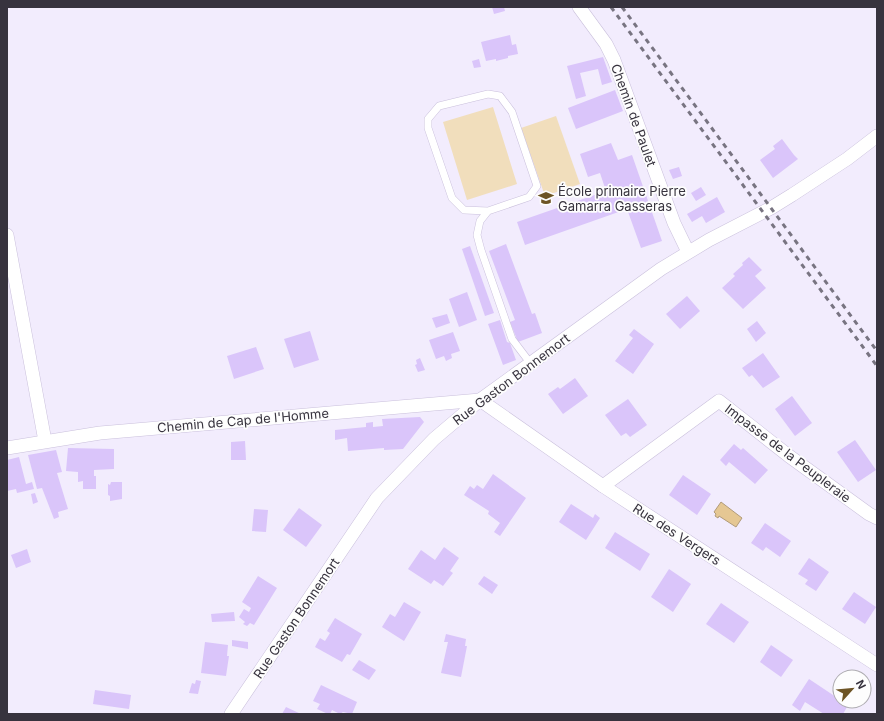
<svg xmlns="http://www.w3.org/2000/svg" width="884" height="721" viewBox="0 0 884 721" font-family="Inter,sans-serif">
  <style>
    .green { fill: #f1debc }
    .water { fill: #e5c793; stroke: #b19b7a }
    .building { fill: #dac5fa }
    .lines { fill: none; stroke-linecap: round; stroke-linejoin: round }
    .lane-casing { stroke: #cac0dc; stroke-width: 8 }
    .street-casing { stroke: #cac0dc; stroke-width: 14 }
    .lane { stroke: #fff; stroke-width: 7 }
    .street { stroke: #fff; stroke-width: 13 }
    .rail { stroke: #787481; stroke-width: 3; stroke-dasharray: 5 5; stroke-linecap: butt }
    .labels { text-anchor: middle; stroke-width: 3.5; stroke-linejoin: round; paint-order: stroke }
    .street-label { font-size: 13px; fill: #37333e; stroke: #fdfdfd }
    .poi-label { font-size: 13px; fill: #37333e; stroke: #fdfdfd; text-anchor: start }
  </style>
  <rect width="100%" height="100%" fill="#f2ecfd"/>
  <!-- green -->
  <g class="green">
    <path d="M493 107 517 184 467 200 443 122Z"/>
    <path d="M556 116 580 184 545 196 521 128Z"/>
  </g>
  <!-- water -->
  <path class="water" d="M721 502 742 518 736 527 719 516 718 518 715 516 716 514 714 512Z"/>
  <!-- building -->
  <g class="building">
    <path d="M492 7H504L505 11 494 14Z"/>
    <path d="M510 35 512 45 516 44 518 54 508 56V58L496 61V59L486 61 481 42Z"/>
    <path d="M603 57 612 82 602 85 598 69 580 73 586 96 576 99 567 66Z"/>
    <path d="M479 59 481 67 474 68 472 61Z"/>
    <path d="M615 90 623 111 576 129 568 108Z"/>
    <path d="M782 139 794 155 798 159 773 178 760 160 775 149 773 146Z"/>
    <path d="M611 143 618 160 632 155 662 241 641 248 627 209 525 245 517 222 606 191 600 173 588 177 580 154Z"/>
    <path d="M679 167 682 176 673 179 669 170Z"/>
    <path d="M701 187 706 195 696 201 691 193Z"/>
    <path d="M717 197 725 212 706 223 702 216 692 222 687 214Z"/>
    <path d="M506 244 532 314 535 313 542 333 518 342 510 322 515 320 489 251Z"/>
    <path d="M470 246 494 313 485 316 462 249Z"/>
    <path d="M749 257 762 270 755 276 766 288 743 309 722 288 735 276 733 274 743 265 742 263Z"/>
    <path d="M467 292 477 320 459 327 449 299Z"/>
    <path d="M687 296 700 311 680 329 666 314Z"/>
    <path d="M447 314 450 323 436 328 432 318Z"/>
    <path d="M500 320 507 342 510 343 516 360 503 365 488 324Z"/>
    <path d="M757 321 766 333 756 342 747 329Z"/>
    <path d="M634 329 654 344 633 374 615 361 633 338 629 335Z"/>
    <path d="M310 331 319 360 294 368 284 339Z"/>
    <path d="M453 332 460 351 451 354 452 358 446 361 444 356 436 359 429 340Z"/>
    <path d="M256 347 264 369 234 379 227 356Z"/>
    <path d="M763 353 780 377 763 388 752 375 749 377 742 368Z"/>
    <path d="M420 358 425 370 418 372 415 365 417 364 416 360Z"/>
    <path d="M575 378 588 396 563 414 548 394 558 387 560 389Z"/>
    <path d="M792 396 812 423 795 436 775 409Z"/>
    <path d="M628 399 647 425 630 437 626 433 621 436 605 415Z"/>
    <path d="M420 417 424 422 403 449 384 450V448L348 451 347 438 335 440V430L366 427V423L373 422V427L383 426 382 419Z"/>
    <path d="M855 440 876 470 858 482 837 452Z"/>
    <path d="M245 441 246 460H231V442Z"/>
    <path d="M734 444 741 450 743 448 768 470 755 484 729 462 726 466 720 460Z"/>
    <path d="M68 448 114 449V469L94 470V476H96V489H83V481L78 482V472L66 471Z"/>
    <path d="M56 450 62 472 57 473 68 509 58 512 59 517 54 519 42 488 37 489 28 455Z"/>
    <path d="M19 457 26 484 32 482 34 489 17 493 16 489 7 491V460Z"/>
    <path d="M493 474 526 498 500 536 494 532 500 523 488 514 489 511 464 495 470 486 474 489 477 485 483 489Z"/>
    <path d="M683 475 711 494 697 515 669 495Z"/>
    <path d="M111 482H122V499L110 501V496L108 495V484L110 485Z"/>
    <path d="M35 493 38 502 33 504 31 494Z"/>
    <path d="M571 504 593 518 595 514 600 518 586 540 559 522Z"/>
    <path d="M299 508 322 525 306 547 283 530Z"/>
    <path d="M254 509 268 510 266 532 252 531Z"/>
    <path d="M765 523 791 541 780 557 766 547 763 551 751 543Z"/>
    <path d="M615 532 650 554 640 571 605 548Z"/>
    <path d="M444 547 459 558 450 571 453 573 443 586 434 580 431 584 408 569 421 550 435 560Z"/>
    <path d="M27 549 31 562 16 568 11 555Z"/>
    <path d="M809 558 829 572 816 591 805 584 808 580 798 574Z"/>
    <path d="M669 569 691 584 673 612 651 597Z"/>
    <path d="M258 576 277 588 254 625 250 623 247 626 243 624 245 622 239 617 244 609 249 612 251 608 242 602Z"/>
    <path d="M484 576 498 585 492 594 478 584Z"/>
    <path d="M854 592 876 607 865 624 842 609Z"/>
    <path d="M404 602 421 612 404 641 382 627 390 614 395 617Z"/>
    <path d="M721 603 749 622 734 643 706 624Z"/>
    <path d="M234 612 235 621 212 622 211 614Z"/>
    <path d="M335 618 362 634 350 655 347 654 342 662 315 647 320 638 325 641 330 633 327 631Z"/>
    <path d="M446 634 466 639 465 646H467L461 677 441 673 448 642H444Z"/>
    <path d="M232 640 248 642V649L232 646Z"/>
    <path d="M205 642 228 645 227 656H229L226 676 201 673Z"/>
    <path d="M771 645 793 660 781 677 760 662Z"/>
    <path d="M359 660 376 670 369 680 352 670Z"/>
    <path d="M809 679 839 699 838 701 847 707 843 714H824L805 702 800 711 792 705Z"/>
    <path d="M196 680 201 681 198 694 189 693 192 683 195 684Z"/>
    <path d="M321 685 357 702 352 714 343 712 340 714 332 710 330 714H328L317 709 320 704 313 701Z"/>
    <path d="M95 690 131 695 129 709 93 704Z"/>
    <path d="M286 707 301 714H282Z"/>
  </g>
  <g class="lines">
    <!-- lane casing -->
    <g class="lane-casing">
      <path id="lane" d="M488 211 464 210 452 198 428 128V119L439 106 488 94 500 96 512 112 537 186 529 197 488 211 480 221 477 235 481 250 512 339 531 364"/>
    </g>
    <!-- street casing -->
    <g class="street-casing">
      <g id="street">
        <path d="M579 7 606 44 614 60 674 223 688 252"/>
        <path d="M7 235 45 441"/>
        <path d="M7 448 100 433 480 400 603 486 877 665"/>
        <path d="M603 486 719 401 789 456 869 514 877 518"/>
        <path d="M231 714 377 498 434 439 480 400 661 269 709 240 771 208 792 195 847 159 877 136"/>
      </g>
    </g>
    <!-- lane -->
    <use href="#lane" class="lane"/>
    <!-- street -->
    <use href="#street" class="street"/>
    <!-- rail -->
    <g class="rail">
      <path d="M611 7 877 366"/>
      <path d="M622 7 877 351"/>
    </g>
  </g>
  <!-- icons -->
  <defs>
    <g id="school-bare" transform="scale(1.2)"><path d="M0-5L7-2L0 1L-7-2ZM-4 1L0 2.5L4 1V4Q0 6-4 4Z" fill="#6d5425" stroke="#fdfdfd" stroke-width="2.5" paint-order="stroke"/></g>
  </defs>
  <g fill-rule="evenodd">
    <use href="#school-bare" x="546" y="198"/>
  </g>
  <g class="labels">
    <!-- street labels -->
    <g class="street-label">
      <text transform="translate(634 115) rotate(70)" y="5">Chemin de Paulet</text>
      <text transform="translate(511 379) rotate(-37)" y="5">Rue Gaston Bonnemort</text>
      <text transform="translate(243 420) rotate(-5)" y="5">Chemin de Cap de l'Homme</text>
      <text transform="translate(788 453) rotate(37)" y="5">Impasse de la Peupleraie</text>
      <text transform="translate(677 534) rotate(33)" y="5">Rue des Vergers</text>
      <text transform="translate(296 618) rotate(-56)" y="5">Rue Gaston Bonnemort</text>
    </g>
    <!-- poi labels -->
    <g class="poi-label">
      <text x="558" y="196">École primaire Pierre<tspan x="558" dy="15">Gamarra Gasseras</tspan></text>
    </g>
  </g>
  <!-- border -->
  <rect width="884" height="721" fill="none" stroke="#37333e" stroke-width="16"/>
  <!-- north arrow -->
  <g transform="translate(852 689) rotate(63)"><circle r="19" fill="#fdfdfd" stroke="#aeacb1"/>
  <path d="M0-3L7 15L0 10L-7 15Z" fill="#6d5425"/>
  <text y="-6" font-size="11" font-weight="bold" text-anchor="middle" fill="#37333e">N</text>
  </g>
</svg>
